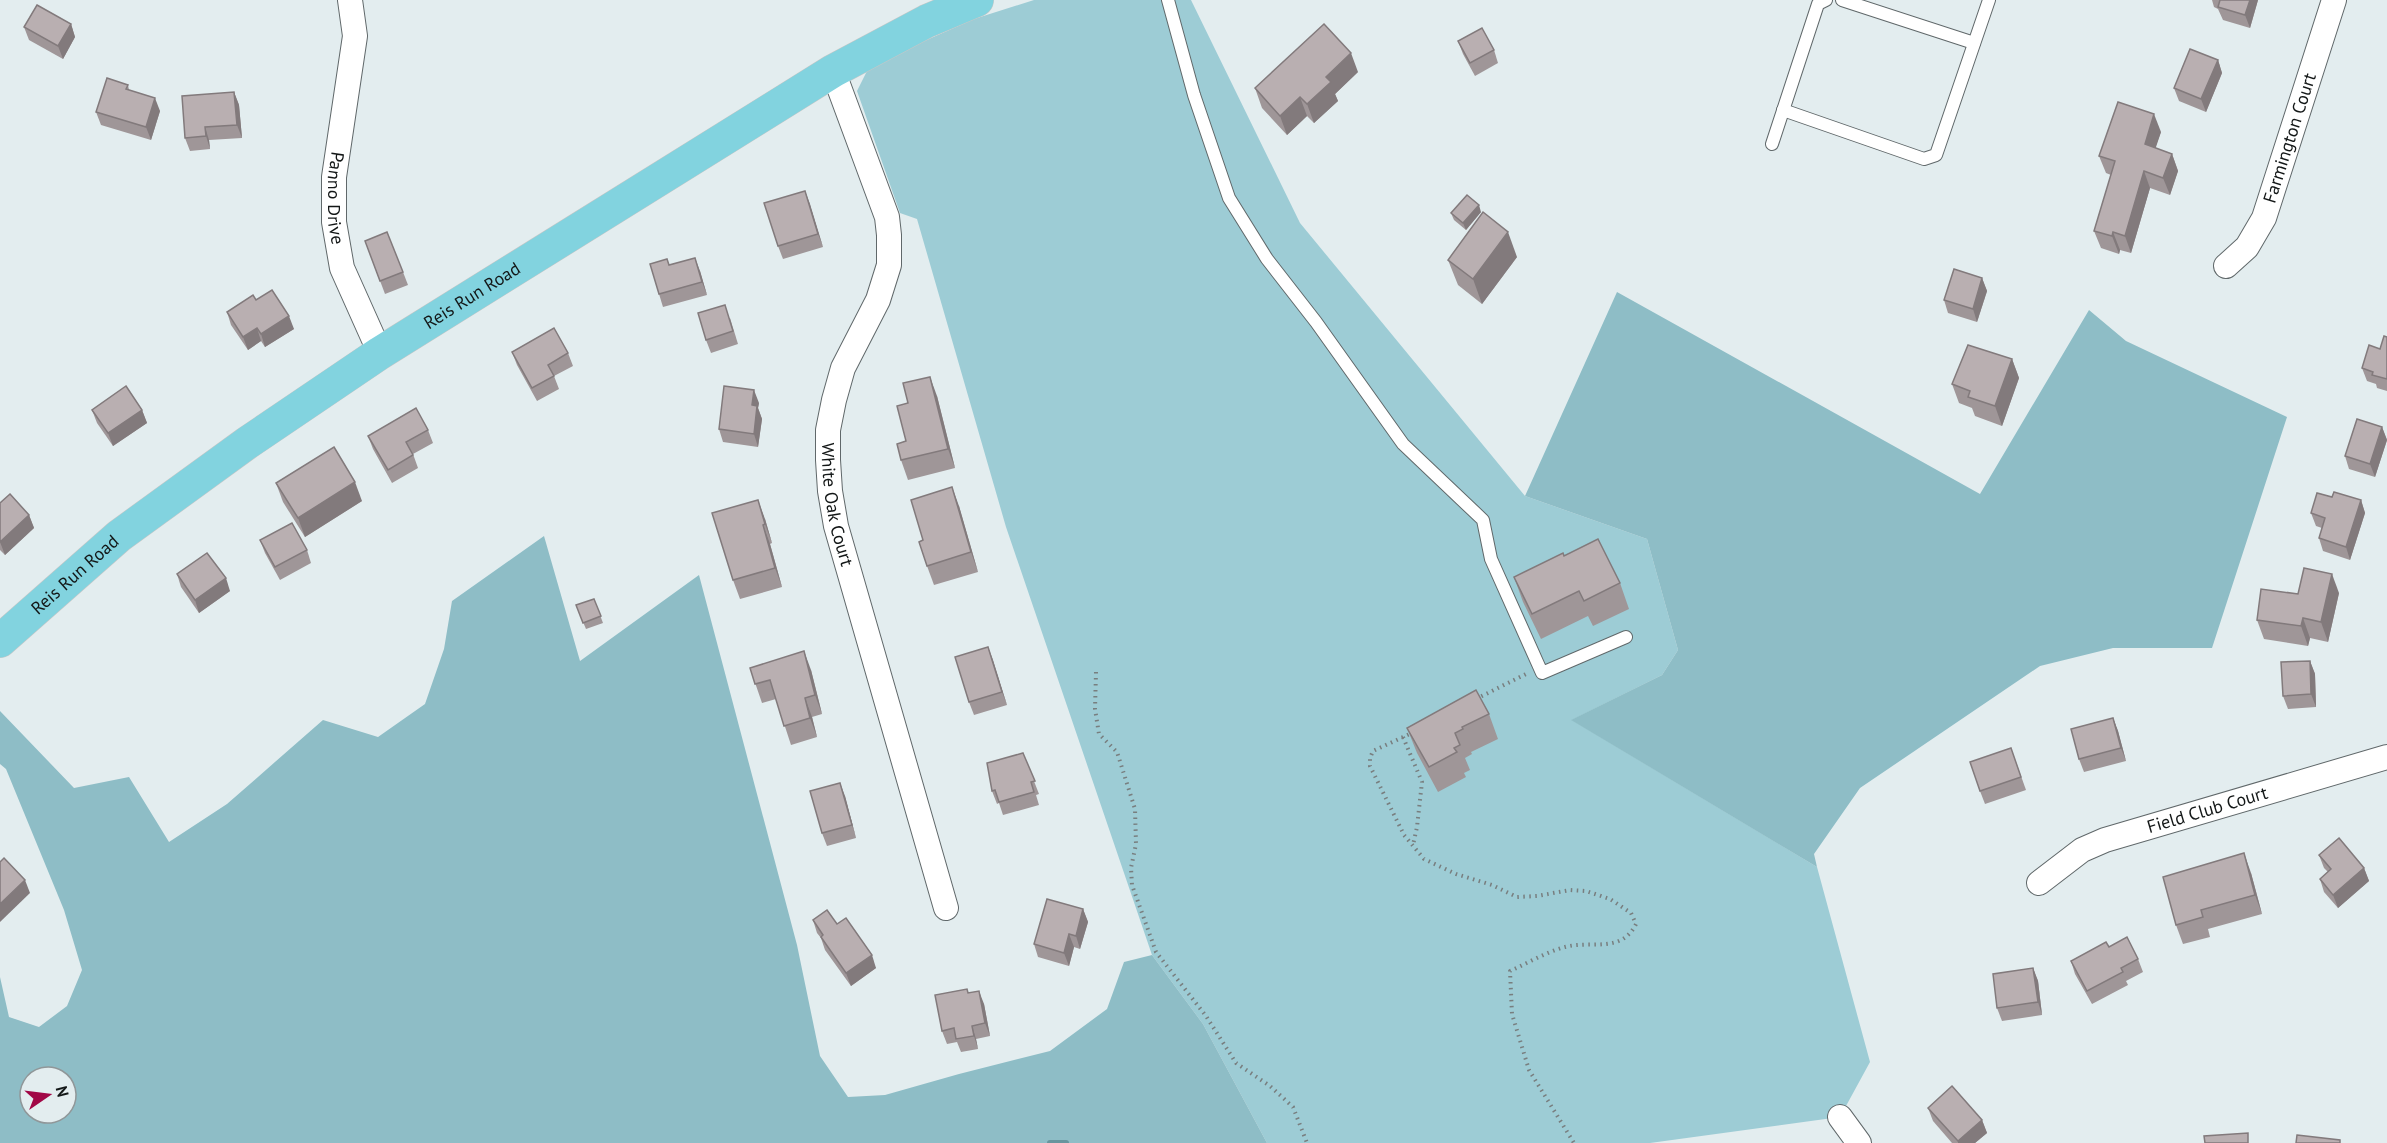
<svg xmlns="http://www.w3.org/2000/svg" width="2387" height="1143" viewBox="0 0 2387 1143" font-family="'PT Sans',sans-serif">
  <style>
    .green { fill: #9dccd5 }
    .forest { fill: #8ebdc6; fill-rule: evenodd }
    .lines { fill: none; stroke-linecap: round; stroke-linejoin: round }
    .stream { stroke: #68959e; stroke-width: 6 }
    .lane-casing { stroke: #60686a; stroke-width: 14 }
    .street-casing { stroke: #60686a; stroke-width: 26 }
    .primary-casing { stroke: #c6c7c7; stroke-width: 34 }
    .path { stroke: #787e7f; stroke-width: 4; stroke-dasharray: 1.5 4.5; stroke-linecap: butt }
    .lane { stroke: #fff; stroke-width: 12 }
    .street { stroke: #fff; stroke-width: 24 }
    .primary { stroke: #82d3df; stroke-width: 33 }
    .wall { fill: #9f9698 }
    .shaded-wall { fill: #827a7c }
    .building { fill: #b9afb1; stroke: #827a7c; stroke-width: 1.5 }
    .labels { text-anchor: middle; stroke-width: 4.5; stroke-linejoin: round; paint-order: stroke }
    .street-label { font-size: 18px; fill: #131717; stroke: #e3edef }
  </style>
  <rect width="100%" height="100%" fill="#e3edef"/>
  <!-- green -->
  <path class="green" d="M1034 0H1191L1300 223 1525 496 1647 539 1678 650 1662 675 1572 720 1817 867 1870 1062 1840 1117 1650 1143H1267L1203 1024 1152 955 1006 527 917 219 900 213 857 91 870 65 974 19Z"/>
  <!-- forest -->
  <g class="forest">
    <path d="M1617 292 1980 494 2089 310 2126 341 2287 417 2212 648H2113L2040 666 1860 788 1814 854 1817 867 1571 720 1662 675 1678 650 1647 539 1525 496Z"/>
    <path d="M544 536 580 661 699 575 797 945 820 1056 848 1097 885 1095 959 1074 1050 1051 1107 1009 1124 962 1152 955 1203 1024 1267 1143H0V977L9 1017 39 1027 67 1006 82 970 64 910 6 769 0 764V711L74 788 129 777 169 842 227 804 323 720 378 737 425 704 444 649 452 601ZM30 1077H66V1113H30Z"/>
  </g>
  <g class="lines">
    <!-- stream -->
    <path class="stream" d="M1050 1143H1066"/>
    <!-- lane casing -->
    <g class="lane-casing">
      <g id="lane">
        <path d="M1168 0 1194 95 1229 198 1267 259 1316 322 1403 444 1483 520 1491 559 1542 673 1626 637"/>
        <path d="M1842 0 1974 43"/>
        <path d="M1783 110 1924 159 1936 155 1989 0"/>
        <path d="M1772 144 1818 4 1826 0"/>
      </g>
    </g>
    <!-- street casing -->
    <g class="street-casing">
      <g id="street">
        <path id="s1" d="M350 0 355 36 334 177V222L342 268 380 353"/>
        <path id="s2" d="M833 71 887 217 889 235V265L878 300 843 368 834 400 828 430V460L830 491 836 526 946 908"/>
        <path id="s3" d="M2226 266 2247 247 2264 218 2334 0"/>
        <path id="s4" d="M2039 883 2082 850 2105 840 2387 757"/>
        <path d="M1840 1117 1859 1143"/>
      </g>
    </g>
    <!-- primary casing -->
    <g class="primary-casing">
      <g id="primary">
        <path id="s5" d="M0 641 119 536 247 443 380 353 833 71 927 21 977 0"/>
      </g>
    </g>
    <!-- path -->
    <g class="path">
      <path d="M1096 672 1095 709 1099 734 1117 752 1135 809 1136 844 1131 868 1132 885 1156 952 1206 1016 1236 1063 1270 1086 1293 1107 1307 1143"/>
      <path d="M1476 699 1526 674"/>
      <path d="M1414 732 1373 751 1370 758V766L1404 835 1424 859 1456 874 1492 885 1517 897 1537 896 1570 890 1586 891 1610 899 1631 913 1636 924C1621 954 1591 940 1565 947 1546 952 1528 963 1510 971L1512 1014 1529 1070 1574 1143"/>
      <path d="M1403 737 1422 782 1417 827 1413 845"/>
    </g>
    <!-- lane -->
    <use href="#lane" class="lane"/>
    <!-- street -->
    <use href="#street" class="street"/>
    <!-- primary -->
    <use href="#primary" class="primary"/>
  </g>
  <!-- wall -->
  <g class="wall">
    <path d="M2212 0H2258L2250 28 2223 20 2218 9 2214 7Z"/>
    <path d="M71 24 75 37 63 59 29 40 24 27Z"/>
    <path d="M1458 41 1494 50 1498 63 1475 76 1463 54Z"/>
    <path d="M2218 60 2222 73 2206 112 2179 101 2174 88Z"/>
    <path d="M1358 72 1335 94 1338 101 1314 123 1307 116 1287 135 1262 108 1255 88Z"/>
    <path d="M128 85 129 90 160 111 151 140 101 125 96 112Z"/>
    <path d="M234 92 239 105 242 138 209 140 210 149 190 151 185 138Z"/>
    <path d="M2161 132 2155 148 2172 154 2178 171 2170 195 2150 188 2131 253 2120 250 2119 254 2101 248 2094 231 2111 175 2106 173 2099 156Z"/>
    <path d="M805 191 823 247 783 259 778 246Z"/>
    <path d="M1481 212 1466 230 1454 220 1451 213Z"/>
    <path d="M365 241 403 272 408 285 385 294Z"/>
    <path d="M1517 257 1482 304 1458 285 1448 260Z"/>
    <path d="M669 264 700 271 707 295 663 307 659 294Z"/>
    <path d="M1982 278 1987 291 1977 322 1948 313 1944 300Z"/>
    <path d="M256 300 294 329 265 347 261 341 248 350 231 325 227 312Z"/>
    <path d="M730 318 738 344 711 353 706 340Z"/>
    <path d="M2387 337V391L2377 388 2376 384 2367 381 2362 368 2380 349Z"/>
    <path d="M512 352 568 353 573 366 554 376 559 389 537 401 517 365Z"/>
    <path d="M2012 359 2019 378 2002 426 1975 416 1972 408 1959 403 1952 384Z"/>
    <path d="M937 396 955 468 908 480 901 460 906 441Z"/>
    <path d="M759 403 758 408 762 419 758 447 723 442 719 429Z"/>
    <path d="M92 410H142L147 423 113 446 97 423Z"/>
    <path d="M2382 427 2387 440 2375 477 2349 469 2345 456Z"/>
    <path d="M428 430 433 443 413 454 418 468 392 483 373 449 368 436Z"/>
    <path d="M276 483 362 501 305 537 283 502Z"/>
    <path d="M2332 497 2361 500 2365 513 2350 560 2323 551 2319 538 2322 528 2316 526 2311 513Z"/>
    <path d="M0 503 29 515 34 528 5 555 0 550Z"/>
    <path d="M959 506 978 572 934 585 927 566 923 540Z"/>
    <path d="M765 519 772 543 770 544 782 587 740 599 733 580Z"/>
    <path d="M260 540 307 550 311 563 280 580 265 553Z"/>
    <path d="M1564 556 1620 583 1629 609 1593 626 1588 616 1541 639 1523 602 1514 577Z"/>
    <path d="M177 574 230 591 199 613 181 587Z"/>
    <path d="M2339 593 2328 642 2310 638 2308 646 2264 639 2257 620 2298 594Z"/>
    <path d="M594 599 603 623 586 629 576 605Z"/>
    <path d="M988 647 1007 705 974 715 969 702Z"/>
    <path d="M2310 661 2315 674 2316 707 2288 709 2283 696Z"/>
    <path d="M750 668 811 670 822 714 812 717 817 737 791 745 776 699 762 703Z"/>
    <path d="M1489 714 1498 739 1471 752 1472 754 1465 758 1470 770 1464 773 1466 777 1438 792 1417 753 1407 728Z"/>
    <path d="M2113 718 2118 731 2126 761 2084 772 2079 759Z"/>
    <path d="M2011 748 2026 790 1985 804 1980 791Z"/>
    <path d="M1023 753 1039 794 1036 795 1039 805 1003 815 999 803 997 804 992 791Z"/>
    <path d="M845 796 856 838 827 846 822 833Z"/>
    <path d="M2319 855 2364 868 2369 881 2338 908 2324 892 2320 879 2328 872 2324 868Z"/>
    <path d="M2251 873 2262 914 2208 929 2210 937 2183 944 2176 925Z"/>
    <path d="M1083 909 1088 922 1080 949 1074 947 1069 966 1038 957 1034 944Z"/>
    <path d="M813 920 837 924 876 968 851 986 825 950 821 938 817 933Z"/>
    <path d="M2109 947 2138 959 2143 972 2126 981 2128 985 2092 1004 2075 974 2071 961Z"/>
    <path d="M2033 968 2038 981 2042 1015 2002 1021 1997 1008Z"/>
    <path d="M969 993 984 1004 990 1036 976 1039 978 1049 961 1052 957 1042 947 1044 942 1031Z"/>
    <path d="M1928 1108 1982 1120 1987 1133 1975 1143H1952L1933 1121Z"/>
  </g>
  <!-- shaded-wall -->
  <g class="shaded-wall">
    <path d="M2250 0H2258L2250 28 2245 15Z"/>
    <path d="M71 24 75 37 63 59 58 46Z"/>
    <path d="M1351 53 1358 72 1335 94 1338 101 1314 123 1307 104 1326 77Z"/>
    <path d="M2218 60 2222 73 2206 112 2201 99Z"/>
    <path d="M234 92 239 105 242 138 237 125Z"/>
    <path d="M1300 97 1307 116 1287 135 1280 116Z"/>
    <path d="M155 98 160 111 151 140 146 127Z"/>
    <path d="M2154 114 2161 132 2151 162 2145 144Z"/>
    <path d="M205 127 209 140 210 149 206 136Z"/>
    <path d="M2172 154 2178 171 2170 195 2163 178Z"/>
    <path d="M2144 171 2150 188 2131 253 2125 236Z"/>
    <path d="M805 191 810 204 823 247 818 234Z"/>
    <path d="M1479 205 1481 212 1466 230 1463 223Z"/>
    <path d="M1508 232 1517 257 1482 304 1473 279Z"/>
    <path d="M2113 232 2120 250 2119 254 2112 236Z"/>
    <path d="M695 258 700 271 707 295 702 282Z"/>
    <path d="M1982 278 1987 291 1977 322 1973 309Z"/>
    <path d="M289 316 294 329 265 347 261 334Z"/>
    <path d="M257 328 261 341 248 350 243 337Z"/>
    <path d="M2012 359 2019 378 2002 426 1995 406Z"/>
    <path d="M930 377 937 396 955 468 948 449Z"/>
    <path d="M754 390 759 403 758 408 762 419 758 447 754 434 752 405Z"/>
    <path d="M142 410 147 423 113 446 108 433Z"/>
    <path d="M2382 427 2387 440 2375 477 2370 464Z"/>
    <path d="M355 482 362 501 305 537 298 518Z"/>
    <path d="M952 487 959 506 978 572 971 552Z"/>
    <path d="M758 500 765 519 772 543 765 524Z"/>
    <path d="M2361 500 2365 513 2350 560 2346 547Z"/>
    <path d="M29 515 34 528 5 555 0 542Z"/>
    <path d="M763 525 770 544 782 587 775 568Z"/>
    <path d="M2332 574 2339 593 2328 642 2321 622Z"/>
    <path d="M226 578 230 591 199 613 195 600Z"/>
    <path d="M2303 618 2310 638 2308 646 2301 626Z"/>
    <path d="M988 647 993 660 1007 705 1002 692Z"/>
    <path d="M804 651 811 670 822 714 815 695Z"/>
    <path d="M2310 661 2315 674 2316 707 2311 694Z"/>
    <path d="M805 698 812 717 817 737 810 718Z"/>
    <path d="M2113 718 2118 731 2126 761 2121 748Z"/>
    <path d="M840 783 845 796 856 838 852 825Z"/>
    <path d="M2244 853 2251 873 2262 914 2255 895Z"/>
    <path d="M2364 868 2369 881 2338 908 2333 895Z"/>
    <path d="M25 880 30 893 0 922V904Z"/>
    <path d="M1083 909 1088 922 1080 949 1076 936Z"/>
    <path d="M1069 934 1074 947 1069 966 1064 953Z"/>
    <path d="M872 955 876 968 851 986 846 973Z"/>
    <path d="M2033 968 2038 981 2042 1015 2038 1002Z"/>
    <path d="M979 991 984 1004 990 1036 985 1023Z"/>
    <path d="M972 1026 976 1039 978 1049 974 1036Z"/>
    <path d="M1982 1120 1987 1133 1975 1143H1958V1141Z"/>
  </g>
  <!-- building -->
  <g class="building">
    <path d="M2220 0H2250L2245 15 2218 7Z"/>
    <path d="M37 5 71 24 58 46 24 27Z"/>
    <path d="M1324 24 1351 53 1326 77 1331 82 1307 104 1300 97 1280 116 1255 88Z"/>
    <path d="M1482 28 1494 50 1470 63 1458 41Z"/>
    <path d="M2190 49 2218 60 2201 99 2174 88Z"/>
    <path d="M107 78 128 85 126 89 155 98 146 127 96 112Z"/>
    <path d="M234 92 237 125 205 127 206 136 185 138 182 96Z"/>
    <path d="M2118 102 2154 114 2145 144 2172 154 2163 178 2144 171 2125 236 2113 232 2112 236 2094 231 2115 161 2099 156Z"/>
    <path d="M805 191 818 234 778 246 764 203Z"/>
    <path d="M1467 195 1479 205 1463 223 1451 213Z"/>
    <path d="M1483 212 1508 232 1473 279 1448 260Z"/>
    <path d="M387 232 403 272 380 281 365 241Z"/>
    <path d="M695 258 702 282 659 294 650 264 667 259 669 265Z"/>
    <path d="M1954 269 1982 278 1973 309 1944 300Z"/>
    <path d="M272 290 289 316 261 334 257 328 243 337 227 312 253 295 256 300Z"/>
    <path d="M725 305 733 331 706 340 698 313Z"/>
    <path d="M554 328 568 353 548 365 554 376 532 388 512 352Z"/>
    <path d="M2384 336 2387 337V379L2372 375 2373 372 2362 368 2369 345 2380 349Z"/>
    <path d="M1968 345 2012 359 1995 406 1968 397 1970 391 1952 384Z"/>
    <path d="M930 377 948 449 901 460 897 444 906 441 897 406 908 403 903 383Z"/>
    <path d="M126 386 142 410 108 433 92 410Z"/>
    <path d="M724 386 754 390 752 405 757 406 754 434 719 429Z"/>
    <path d="M416 408 428 430 406 442 413 455 388 470 368 436Z"/>
    <path d="M2357 419 2382 427 2370 464 2345 456Z"/>
    <path d="M334 447 355 482 298 518 276 483Z"/>
    <path d="M952 487 971 552 927 566 919 542 923 540 911 500Z"/>
    <path d="M2334 492 2361 500 2346 547 2319 538 2325 518 2311 513 2317 493 2332 497Z"/>
    <path d="M10 494 29 515 0 542V503Z"/>
    <path d="M758 500 765 524 763 525 775 568 733 580 712 513Z"/>
    <path d="M292 523 307 550 275 567 260 540Z"/>
    <path d="M1598 539 1620 583 1584 601 1579 591 1532 614 1514 577 1563 553 1564 556Z"/>
    <path d="M207 553 226 578 195 600 177 574Z"/>
    <path d="M2304 568 2332 574 2321 622 2303 618 2301 626 2257 620 2261 589 2298 594Z"/>
    <path d="M594 599 601 616 583 623 576 605Z"/>
    <path d="M988 647 1002 692 969 702 955 657Z"/>
    <path d="M804 651 815 695 805 698 810 718 784 726 770 680 755 684 750 668Z"/>
    <path d="M2310 661 2311 694 2283 696 2281 662Z"/>
    <path d="M1476 690 1489 714 1462 727 1463 729 1455 733 1460 745 1454 748 1457 752 1429 767 1407 728Z"/>
    <path d="M2113 718 2121 748 2079 759 2071 729Z"/>
    <path d="M2011 748 2021 777 1980 791 1970 762Z"/>
    <path d="M1023 753 1035 781 1031 782 1034 792 999 802 995 790 992 791 987 763Z"/>
    <path d="M840 783 852 825 822 833 810 791Z"/>
    <path d="M2339 838 2364 868 2333 895 2320 879 2331 869 2319 855Z"/>
    <path d="M2244 853 2255 895 2201 910 2203 917 2176 925 2163 877Z"/>
    <path d="M4 858 25 880 0 904V862Z"/>
    <path d="M1047 899 1083 909 1076 936 1069 934 1064 953 1034 944Z"/>
    <path d="M827 910 837 924 846 918 872 955 846 973 821 937 823 935 813 920Z"/>
    <path d="M2127 937 2138 959 2121 968 2123 972 2087 991 2071 961 2106 942 2109 947Z"/>
    <path d="M2033 968 2038 1002 1997 1008 1993 974Z"/>
    <path d="M967 989 968 993 979 991 985 1023 972 1026 974 1036 956 1039 954 1028 942 1031 935 995Z"/>
    <path d="M1952 1086 1982 1120 1958 1141 1928 1108Z"/>
    <path d="M2248 1133V1143H2205L2204 1136Z"/>
    <path d="M2297 1135 2340 1140V1143H2296Z"/>
  </g>
  <g class="labels">
    <!-- street labels -->
    <g class="street-label">
      <text dy="6" stroke="none"><textPath href="#s3" startOffset="146">Farmington Court</textPath></text>
      <text dy="6" stroke="none"><textPath href="#s1" startOffset="200">Panno Drive</textPath></text>
      <text dy="6" stroke="none"><textPath href="#s5" startOffset="586">Reis Run Road</textPath></text>
      <text dy="6" stroke="none"><textPath href="#s2" startOffset="456">White Oak Court</textPath></text>
      <text dy="6" stroke="none"><textPath href="#s5" startOffset="100">Reis Run Road</textPath></text>
      <text dy="6" stroke="none"><textPath href="#s4" startOffset="186">Field Club Court</textPath></text>
    </g>
  </g>
  <!-- north arrow -->
  <g transform="translate(48 1095) rotate(76)"><circle r="28" fill="#e3edef" stroke="#909799" stroke-width="1.5"/>
  <path d="M0-4.5L10 22L0 15L-10 22Z" fill="#a10746"/>
  <text y="-9" font-size="16" font-weight="bold" text-anchor="middle" fill="#131717">N</text>
  </g>
</svg>
